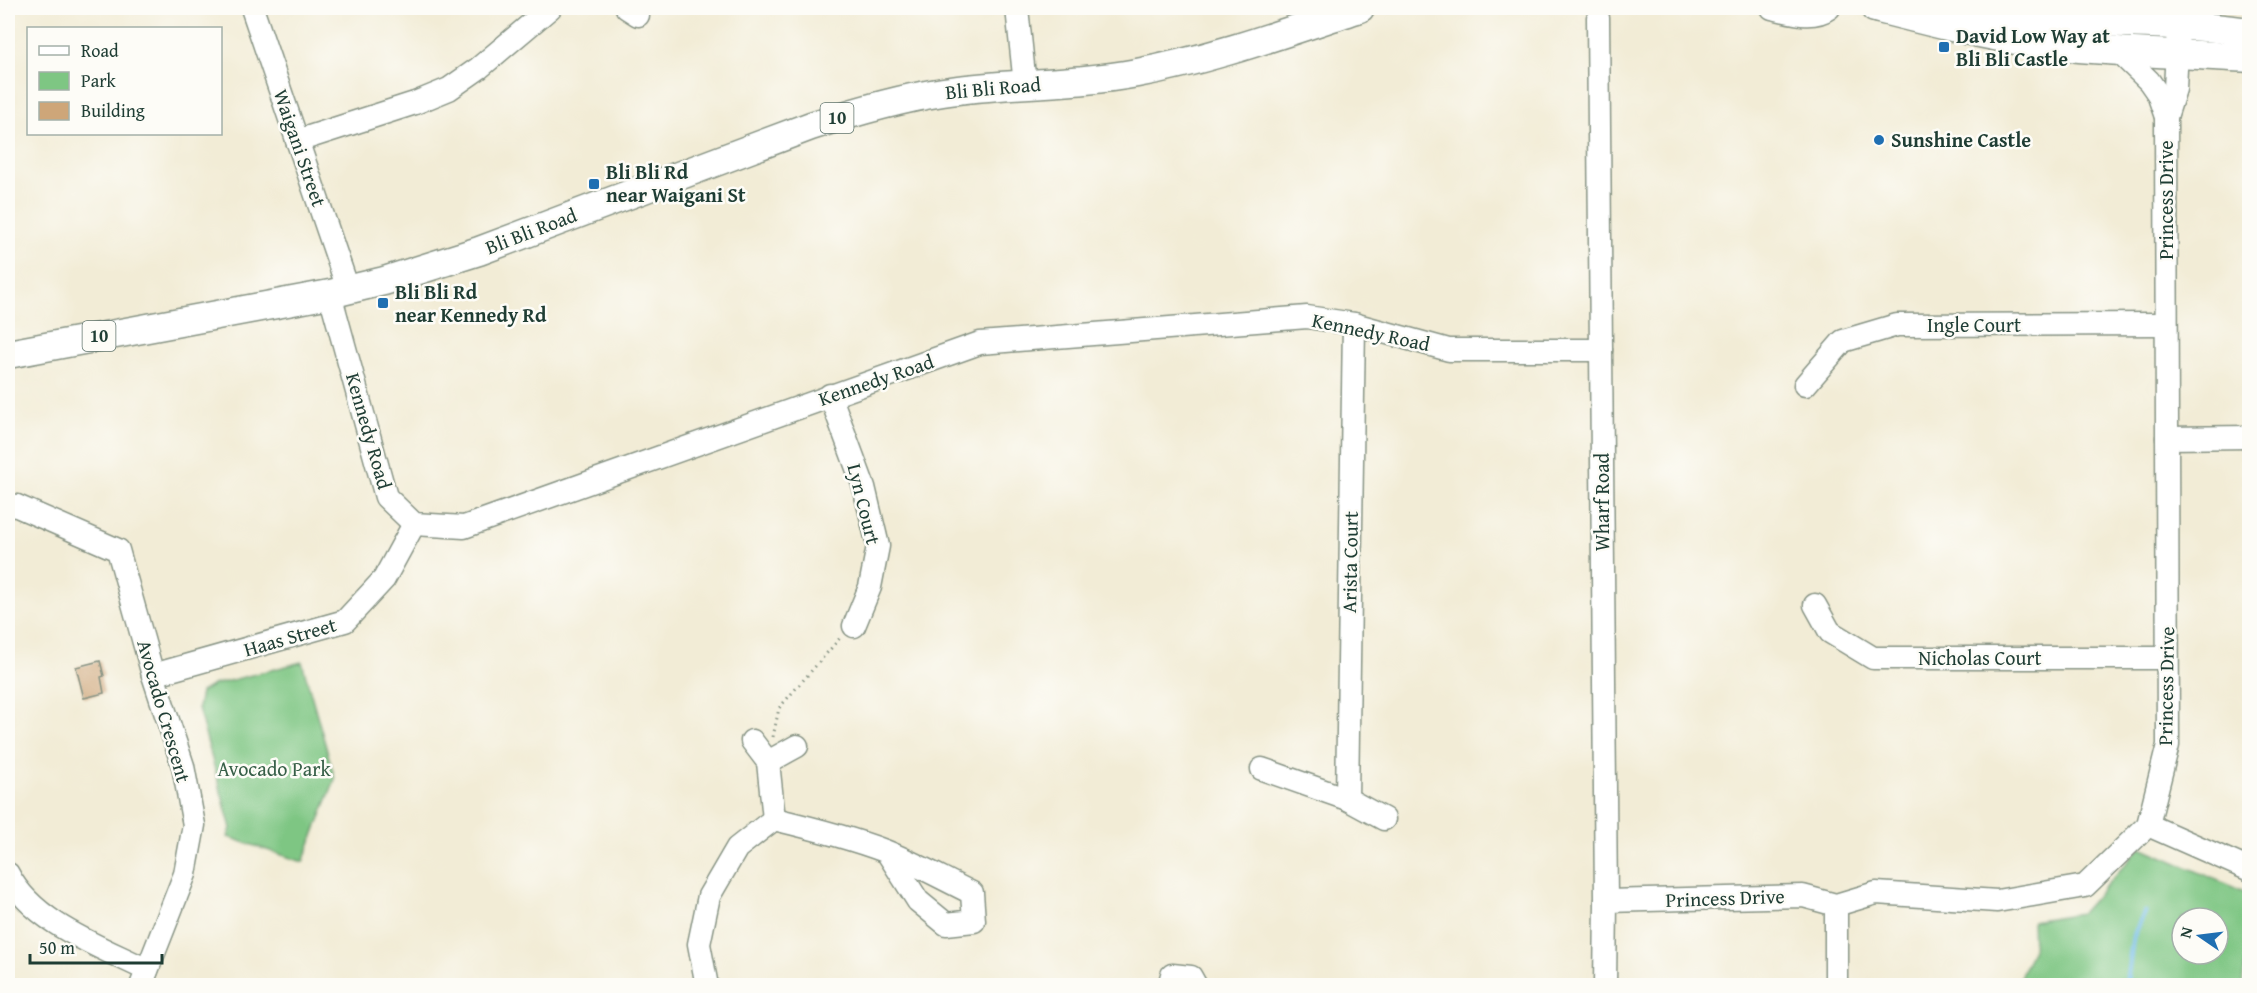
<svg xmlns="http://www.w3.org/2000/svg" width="2257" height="993" viewBox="0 0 2257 993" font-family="'Gentium Book Plus',serif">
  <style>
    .green { fill: #7ec683; stroke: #4e825c; stroke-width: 1.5; fill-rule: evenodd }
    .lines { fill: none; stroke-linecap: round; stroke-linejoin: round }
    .stream { stroke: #6fbbe8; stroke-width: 5 }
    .building { fill: #cea679 }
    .minor-casing { stroke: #889485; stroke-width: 25 }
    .major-casing { stroke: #889485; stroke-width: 31 }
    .path { stroke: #889485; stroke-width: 3; stroke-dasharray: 1.5 4.5; stroke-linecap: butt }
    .minor { stroke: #fff; stroke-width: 22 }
    .major { stroke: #fff; stroke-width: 28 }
    .poi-dot { fill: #1f6fb2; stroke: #fdfcf7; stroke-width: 2 }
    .labels { text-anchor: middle; stroke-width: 5; stroke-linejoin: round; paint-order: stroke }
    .shield { fill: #fdfcf7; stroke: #62766e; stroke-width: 1.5 }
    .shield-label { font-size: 18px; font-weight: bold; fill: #1f3d34 }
    .poi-label { font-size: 20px; font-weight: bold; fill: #1f3d34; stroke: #fdfcf7; text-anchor: start }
    .street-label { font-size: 20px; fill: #1f3d34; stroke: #fdfcf7 }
    .park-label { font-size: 20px; fill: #375f48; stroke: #fdfcf7 }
  </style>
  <rect width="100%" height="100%" fill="#fdfcf7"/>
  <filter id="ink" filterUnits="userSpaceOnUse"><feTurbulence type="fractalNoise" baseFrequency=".0167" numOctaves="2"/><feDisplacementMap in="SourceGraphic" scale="12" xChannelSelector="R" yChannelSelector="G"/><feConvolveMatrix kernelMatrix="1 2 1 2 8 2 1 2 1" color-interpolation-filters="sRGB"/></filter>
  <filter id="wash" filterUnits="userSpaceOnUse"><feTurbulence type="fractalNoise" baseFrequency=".008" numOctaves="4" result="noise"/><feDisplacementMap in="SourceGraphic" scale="24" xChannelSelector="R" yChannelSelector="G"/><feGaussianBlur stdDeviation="1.35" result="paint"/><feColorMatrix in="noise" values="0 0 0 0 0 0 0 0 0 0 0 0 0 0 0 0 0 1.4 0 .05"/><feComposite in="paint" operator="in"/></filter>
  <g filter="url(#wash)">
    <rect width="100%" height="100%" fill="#f2ecd6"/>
    <!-- green -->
    <g class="green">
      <path d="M302 662 335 779 303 862 228 837 231 828 198 708 201 692 213 685Z"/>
      <path d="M2141 847 2249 894V935L2242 985 2016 986 2033 949 2032 921 2081 913ZM2182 918H2218V954H2182Z"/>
    </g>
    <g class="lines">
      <!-- stream -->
      <path class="stream" d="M2126 986 2133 937 2145 912"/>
    </g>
    <g id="blocks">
      <!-- building -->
      <path class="building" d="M100 661 104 676 101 677 104 693 84 698 76 667Z"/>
    </g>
  </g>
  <g filter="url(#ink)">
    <use href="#blocks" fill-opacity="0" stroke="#889485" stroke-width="1.5"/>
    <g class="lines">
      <!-- minor casing -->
      <g class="minor-casing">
        <g id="minor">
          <path d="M252 8 348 289"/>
          <path d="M627 8 638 15"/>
          <path d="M1017 8 1025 85"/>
          <path d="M1772 8C1791 12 1812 20 1829 8"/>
          <path d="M1598 18 1606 901 1605 986"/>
          <path d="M2166 117 2175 89 2179 8"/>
          <path d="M297 141 415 103 449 89 479 68 550 8"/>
          <path d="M330 294 386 497 414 524 464 527 980 343 1307 317 1354 324 1449 350H1601"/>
          <path d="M1805 385 1843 341 1897 325 2166 324"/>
          <path d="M830 395 864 487 878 546 870 587 854 626"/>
          <path d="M2167 438 2250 437"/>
          <path d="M8 505 17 506 118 550 153 675 183 766 194 825 185 874 141 986"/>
          <path d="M1815 605 1830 632 1873 658H2167"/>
          <path d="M153 675 345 621 384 579 414 524"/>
          <path d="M752 741 768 762 774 819"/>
          <path d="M768 762 797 746"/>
          <path d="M1262 769 1347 799 1354 324"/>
          <path d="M1347 799 1384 819"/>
          <path d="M2148 825 2250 870"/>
          <path d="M8 874C33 923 99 946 147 970"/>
          <path d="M1606 901 1803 896 1836 905 1876 893 1997 901 2085 886 2148 825 2168 745 2166 117 2158 94 2149 81 2118 51"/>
          <path d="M1836 905V986"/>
          <path d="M707 986 699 944 709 896 737 848 774 819C812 828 848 837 885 851 915 863 943 879 972 893L974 921 946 924 918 901 887 852"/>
          <path d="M1169 986 1172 975 1191 977 1196 986"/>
        </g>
      </g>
      <!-- major casing -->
      <g class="major-casing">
        <g id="major">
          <path d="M1875 8C1930 22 1984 36 2040 44 2109 53 2180 53 2250 58"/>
          <path d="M1949 8C2047 28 2150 18 2250 32"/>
          <path d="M8 354 330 294 384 281 479 251 811 126C854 112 898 99 943 92 1007 82 1073 85 1137 73 1213 59 1286 32 1360 8"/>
        </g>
      </g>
      <!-- path -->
      <path class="path" d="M773 737 779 708 840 638"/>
      <!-- minor -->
      <use href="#minor" class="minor"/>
      <!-- major -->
      <use href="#major" class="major"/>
    </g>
  </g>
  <!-- markers -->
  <g class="poi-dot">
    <rect x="1938" y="41" width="12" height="12" rx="3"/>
    <circle cx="1879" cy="140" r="6"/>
    <rect x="588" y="178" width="12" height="12" rx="3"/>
    <rect x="377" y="297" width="12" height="12" rx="3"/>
  </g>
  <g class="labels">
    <!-- shield labels -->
    <g class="shield">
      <rect x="820.5" y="103" width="33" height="30" rx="4.5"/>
      <rect x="82.5" y="321" width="33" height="30" rx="4.5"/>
    </g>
    <g class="shield-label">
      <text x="837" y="124">10</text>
      <text x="99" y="342">10</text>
    </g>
    <!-- poi labels -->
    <g class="poi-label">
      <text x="1956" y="43">David Low Way at<tspan x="1956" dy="23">Bli Bli Castle</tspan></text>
      <text x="1891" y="147">Sunshine Castle</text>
      <text x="606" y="179">Bli Bli Rd<tspan x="606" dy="23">near Waigani St</tspan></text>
      <text x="395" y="299">Bli Bli Rd<tspan x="395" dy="23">near Kennedy Rd</tspan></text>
    </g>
    <!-- street labels -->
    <g class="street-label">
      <text transform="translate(993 88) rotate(-5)" y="7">Bli Bli Road</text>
      <text transform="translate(300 148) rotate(71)" y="7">Waigani Street</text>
      <text transform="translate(2166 200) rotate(-90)" y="7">Princess Drive</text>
      <text transform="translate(531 231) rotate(-21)" y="7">Bli Bli Road</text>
      <text x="1974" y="332">Ingle Court</text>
      <text transform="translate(1371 332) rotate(12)" y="7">Kennedy Road</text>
      <text transform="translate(876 380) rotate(-19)" y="7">Kennedy Road</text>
      <text transform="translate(369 431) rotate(74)" y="7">Kennedy Road</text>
      <text transform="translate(1602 502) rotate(-90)" y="7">Wharf Road</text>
      <text transform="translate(864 504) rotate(76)" y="7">Lyn Court</text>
      <text transform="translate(1350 562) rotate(-89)" y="7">Arista Court</text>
      <text transform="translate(290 637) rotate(-16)" y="7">Haas Street</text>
      <text x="1980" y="665">Nicholas Court</text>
      <text transform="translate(2166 686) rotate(-89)" y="7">Princess Drive</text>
      <text transform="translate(164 711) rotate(74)" y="7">Avocado Crescent</text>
      <text transform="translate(1725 898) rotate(-2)" y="7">Princess Drive</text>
    </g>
    <!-- park labels -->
    <g class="park-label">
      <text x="274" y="776">Avocado Park</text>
    </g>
  </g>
  <!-- margin -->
  <rect width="2257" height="993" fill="none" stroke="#fdfcf7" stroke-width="30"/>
  <!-- legend -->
  <rect x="27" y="27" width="195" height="108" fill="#fdfcf7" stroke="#a4b0a9" stroke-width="1.5"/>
  <rect x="39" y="46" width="30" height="9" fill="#ffffff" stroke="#a4b0a9" stroke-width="1.5"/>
  <text x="81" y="57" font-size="18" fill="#1f3d34">Road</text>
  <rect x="39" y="72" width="30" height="18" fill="#7ec683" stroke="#a4b0a9" stroke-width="1.5"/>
  <text x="81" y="87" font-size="18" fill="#1f3d34">Park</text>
  <rect x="39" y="102" width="30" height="18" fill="#cea679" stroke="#a4b0a9" stroke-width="1.5"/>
  <text x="81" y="117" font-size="18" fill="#1f3d34">Building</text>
  <!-- north arrow -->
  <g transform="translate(2200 936) rotate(284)"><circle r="28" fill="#fdfcf7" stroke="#a4b0a9" stroke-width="1.5"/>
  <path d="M0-4.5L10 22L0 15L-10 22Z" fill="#1f6fb2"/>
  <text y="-9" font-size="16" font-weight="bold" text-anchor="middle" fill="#1f3d34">N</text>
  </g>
  <!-- scale -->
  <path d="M30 954v9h132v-9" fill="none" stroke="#1f3d34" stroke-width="3"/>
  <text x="39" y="954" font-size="18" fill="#1f3d34" stroke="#fdfcf7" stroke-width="4.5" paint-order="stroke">50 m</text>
</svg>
